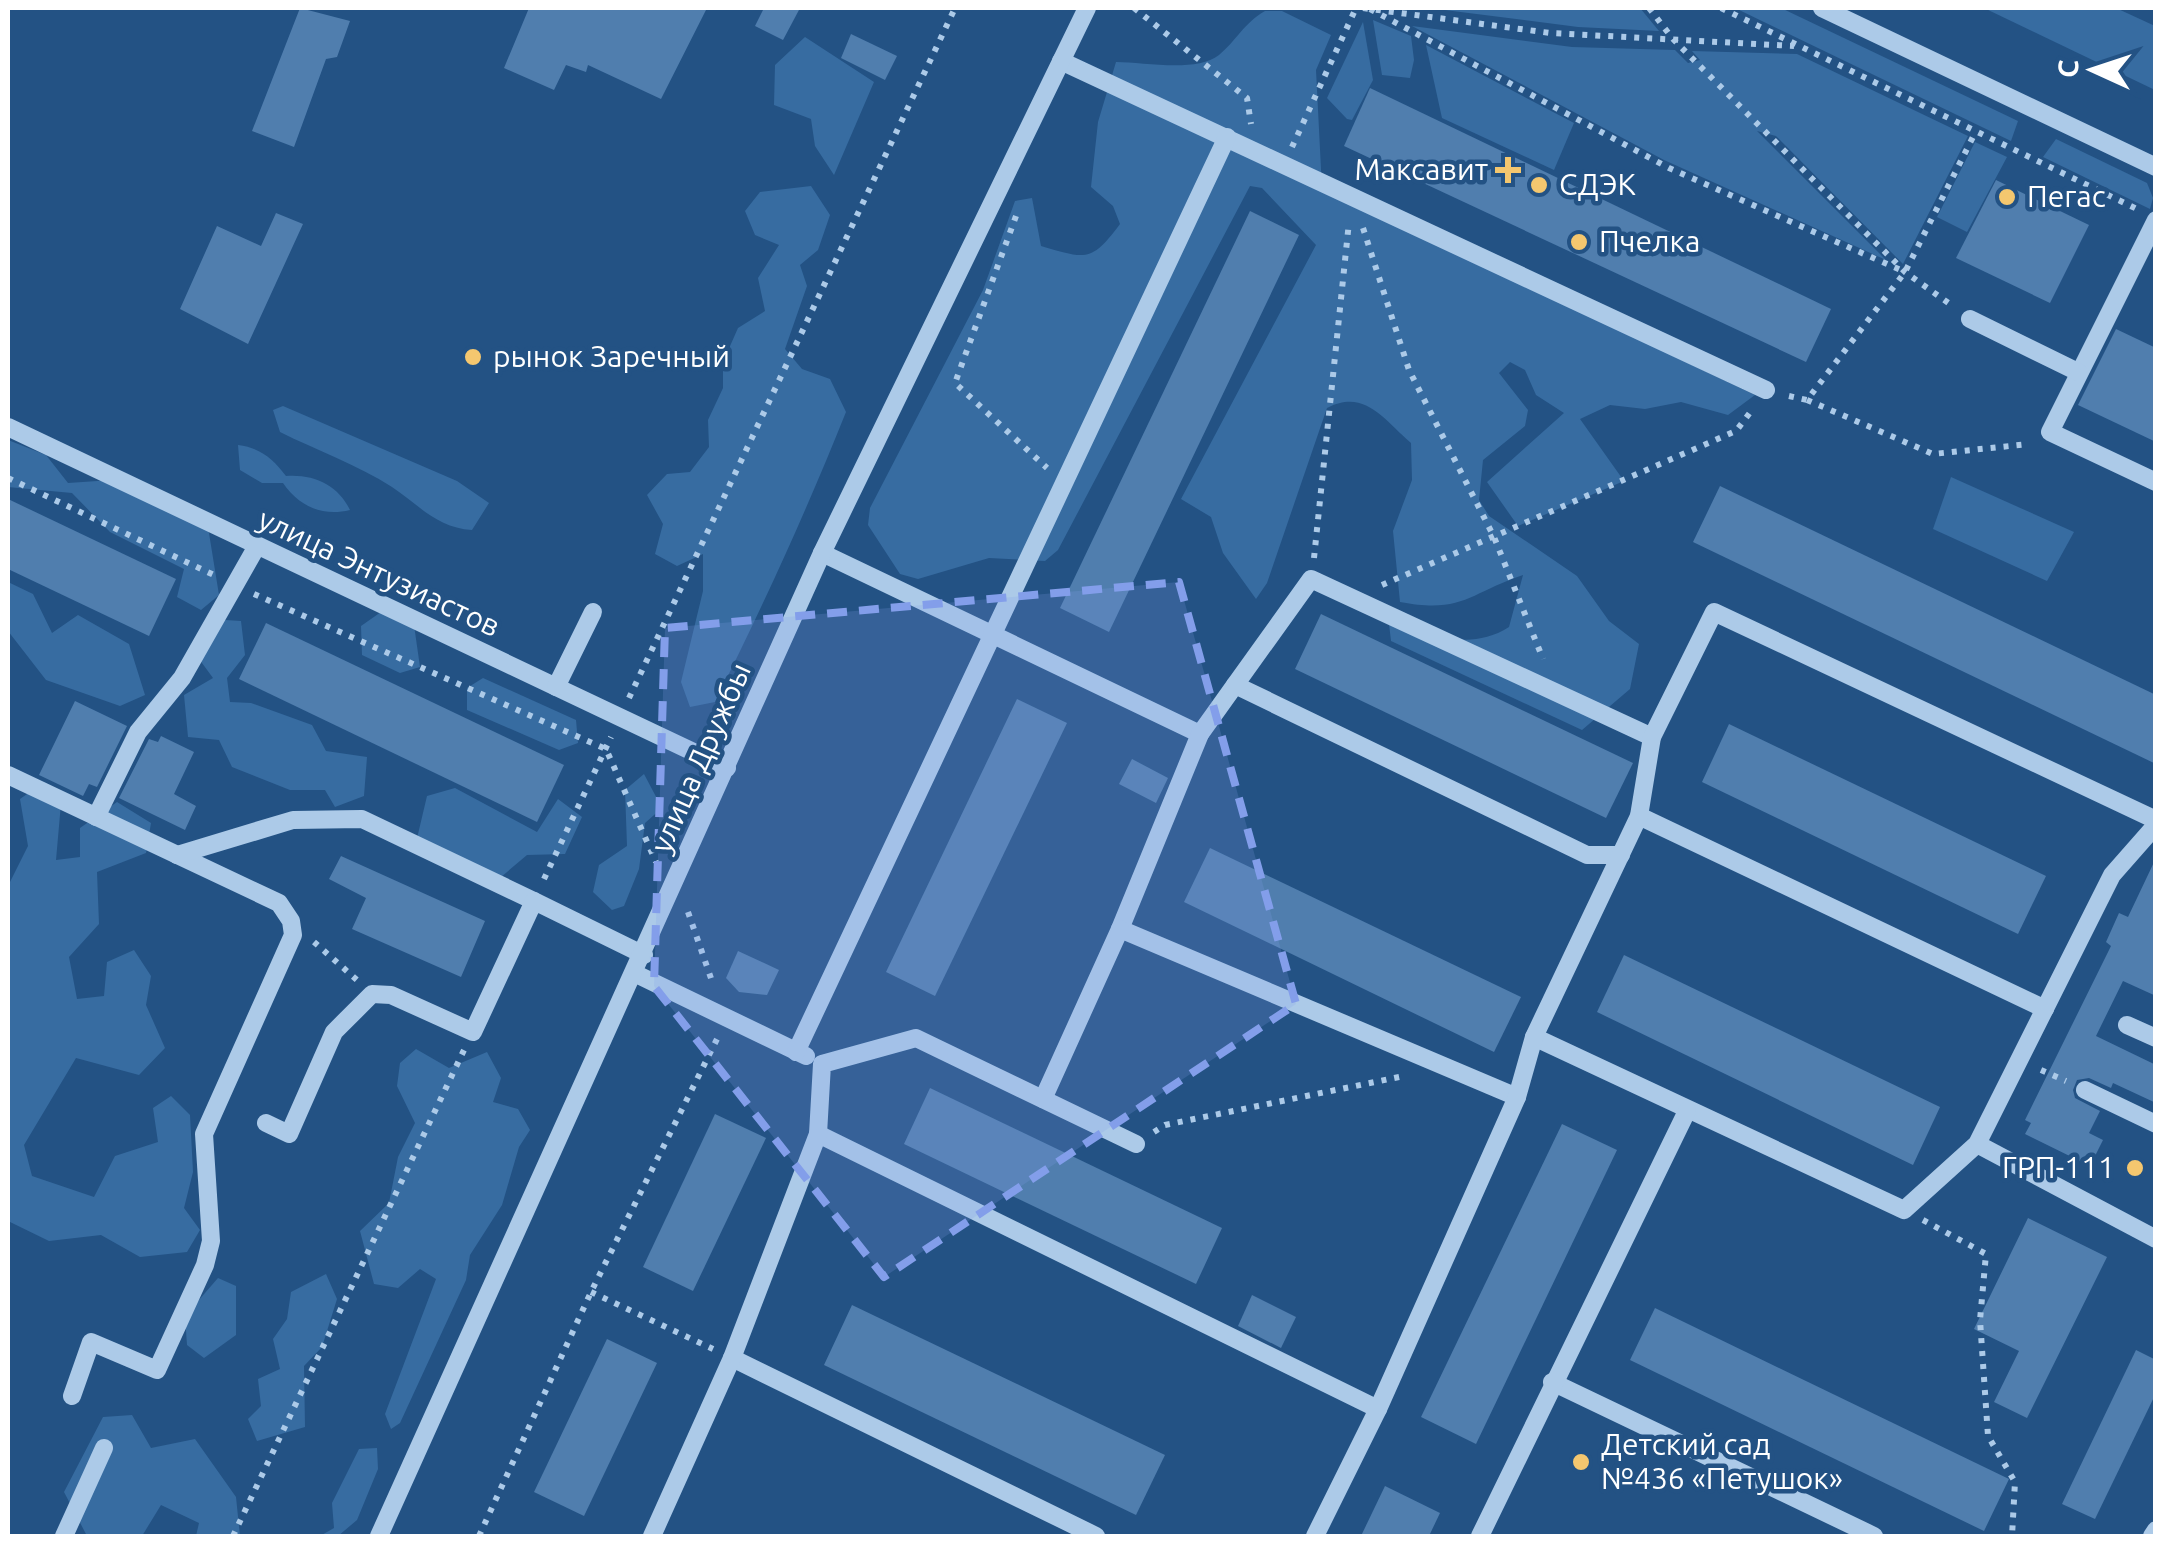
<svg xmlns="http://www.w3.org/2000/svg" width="2163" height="1544" viewBox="0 0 2163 1544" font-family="Ubuntu,sans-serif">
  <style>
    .green { fill: #376ca1 }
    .building { fill: #507eae }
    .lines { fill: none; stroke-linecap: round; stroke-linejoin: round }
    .path { stroke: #accae8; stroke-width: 6; stroke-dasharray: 5 8; stroke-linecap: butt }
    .minor { stroke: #accae8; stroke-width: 18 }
    .marked { fill: #839eea; fill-opacity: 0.2; stroke: #839eea; stroke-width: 8; stroke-dasharray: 20 12; stroke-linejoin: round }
    .poi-dot { fill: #f4c76f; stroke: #235284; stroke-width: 4 }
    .labels { text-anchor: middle; stroke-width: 9; stroke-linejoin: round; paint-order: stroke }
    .poi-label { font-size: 30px; fill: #fff; stroke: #235284; text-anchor: start }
    .street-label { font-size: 30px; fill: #fff; stroke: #235284 }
  </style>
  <rect width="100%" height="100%" fill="#235284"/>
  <!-- green -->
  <g class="green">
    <path d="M1429 8H1640L1659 31 1578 27Z"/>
    <path d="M1735 8H1781L2018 121 2011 141Z"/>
    <path d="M1984 8H2116L2155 26V90Z"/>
    <path d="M1265 11H1282L1331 35 1316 70 1322 189 1755 395 1728 415 1681 402 1645 409 1610 405 1580 419 1624 481 1518 526 1487 482 1564 413 1536 395 1525 370 1510 362 1499 373 1528 410 1525 426 1483 460 1479 500 1489 516 1577 576 1609 621 1639 644 1630 689 1582 730 1391 641 1389 624C1431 634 1470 652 1509 627L1523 575C1469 593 1463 614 1400 602L1393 531 1412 480 1411 443C1382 418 1365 389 1327 408L1267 583 1256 599 1223 553 1211 517 1181 499 1316 245 1262 188 1250 186 1058 550 1045 561 989 558 918 579 900 574 868 525 870 508 983 290 1015 201 1032 198 1041 246C1086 259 1091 263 1120 224L1113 206 1091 187 1098 122 1116 62C1144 62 1196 73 1219 55 1236 41 1244 23 1265 11Z"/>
    <path d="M1373 20 1411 36 1414 60 1410 78 1382 75Z"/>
    <path d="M1363 22 1373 80 1352 120 1347 119 1327 98Z"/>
    <path d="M1412 26 1572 47 1675 50 1688 63 1700 60 1692 51 1797 54 1968 136 1903 264 1776 136 1757 131 1886 260 1664 160Z"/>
    <path d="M805 37 874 82 834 175 815 146 811 119 774 105 775 65Z"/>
    <path d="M1426 45 1574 123 1554 170 1442 118Z"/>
    <path d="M2056 139 2147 183 2153 198 2150 209 2043 157Z"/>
    <path d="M1975 142 2007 157 1967 232 1937 217Z"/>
    <path d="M811 186 830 215 818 250 800 265 807 286 785 349 802 369 830 379 846 412C806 512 763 606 715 702L690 707 681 682 703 591V554L677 566 655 554 663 524 647 495 667 474 690 472 709 447 708 420 723 388V362L738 328 765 311 758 278 779 245 755 235 745 211 760 192Z"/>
    <path d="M283 406 457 481 489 503 472 530C437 528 419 505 392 487 358 465 316 450 280 432L273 410Z"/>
    <path d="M8 440 46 455 68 483 112 480 208 527 219 595 201 610 177 597 184 569 110 532 72 493 8 487Z"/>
    <path d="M238 445C261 448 273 459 286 476 314 474 338 485 350 510 322 517 299 506 283 483H262L240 470Z"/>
    <path d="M1951 477 2074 532 2047 581 1933 529Z"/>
    <path d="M8 582 33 594 52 633 78 615 129 644 145 695 120 706 46 680 8 631Z"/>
    <path d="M381 612 414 625 420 667 400 673 362 655 361 626Z"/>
    <path d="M210 619 241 621 245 655 227 678 230 702 251 703 312 725 326 751 367 757 364 796 335 807 325 790H290L232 767 219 740 188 737 184 695 213 678 191 648Z"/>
    <path d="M483 678 576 720 578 743 559 750 467 710V688Z"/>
    <path d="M644 774 662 808 645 823 639 869 624 906 612 910 593 892 599 865 627 846 625 790Z"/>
    <path d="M44 782 62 792 56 860 80 857V828L117 802 151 823 146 853 97 872 99 924 69 957 77 999 104 996 107 962 134 950 151 976 146 1005 165 1048 139 1075 76 1058 24 1145 32 1176 94 1197 115 1156 158 1142 153 1108 171 1096 190 1115 193 1172 184 1208 200 1230 187 1252 140 1257 101 1235 49 1241 8 1221V886L28 846 20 799Z"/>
    <path d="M455 788 537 832 558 799 582 817 565 854 527 855 494 883 414 851 427 796Z"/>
    <path d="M416 1049 449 1068 487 1052 501 1078 493 1102 518 1109 530 1130 519 1147 502 1205 470 1255 466 1280 400 1423 391 1429 385 1414 436 1279 420 1269 398 1288 374 1284 360 1231 389 1203 398 1157 415 1123 397 1086 400 1063Z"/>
    <path d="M326 1274 337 1299 322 1347 304 1366 305 1427 257 1441 248 1419 261 1406 258 1379 280 1369 273 1339 287 1319 291 1292Z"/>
    <path d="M218 1278 236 1286V1335L204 1358 187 1345 185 1316Z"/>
    <path d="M132 1415 151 1448 195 1439 236 1497 240 1536H196L199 1523 161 1505 142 1536H87L64 1492 103 1417Z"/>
    <path d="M377 1448 378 1469 357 1520 338 1536H320L334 1528 332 1503 359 1449Z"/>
  </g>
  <!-- building -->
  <g class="building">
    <path d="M300 8 350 21 337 57 326 59 294 147 252 131Z"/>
    <path d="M529 8H707L661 99 588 65 586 72 566 65 554 90 504 68Z"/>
    <path d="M764 8H800L783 40 755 26Z"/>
    <path d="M851 34 897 56 885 80 841 58Z"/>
    <path d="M1370 88 1831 309 1806 362 1344 146Z"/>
    <path d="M1996 180 2089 225 2050 303 1956 258Z"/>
    <path d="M1250 211 1299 235 1109 632 1060 608Z"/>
    <path d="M276 213 303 224 248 344 180 309 217 226 261 246Z"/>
    <path d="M2116 329 2156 348V442L2078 405Z"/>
    <path d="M1720 486 2156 695V764L1693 542Z"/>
    <path d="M8 499 176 579 149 636 8 569Z"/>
    <path d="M1321 614 1633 763 1606 818 1295 669Z"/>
    <path d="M266 623 564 765 537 822 239 679Z"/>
    <path d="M1017 699 1067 723 935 996 886 972Z"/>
    <path d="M75 701 127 726 97 787 89 784 83 796 39 775Z"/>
    <path d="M1729 724 2046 876 2018 934 1702 782Z"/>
    <path d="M161 736 194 752 174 794 196 806 185 830 119 798 149 739 158 742Z"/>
    <path d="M1132 759 1168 778 1156 803 1119 784Z"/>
    <path d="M1210 848 1521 997 1494 1052 1184 902Z"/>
    <path d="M341 856 485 921 461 977 352 929 366 898 329 879Z"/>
    <path d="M2156 858V996L2123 981 2096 1036 2156 1065V1103L2113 1083 2111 1088 2089 1078 2077 1080 2073 1090 2075 1098 2100 1111 2089 1133 2103 1140 2090 1166 2025 1134 2031 1123 2025 1120 2111 946 2106 942 2119 913 2128 917Z"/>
    <path d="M738 951 779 970 767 995 739 992 726 978Z"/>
    <path d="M1624 955 1940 1107 1913 1165 1597 1012Z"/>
    <path d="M930 1088 1222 1228 1196 1284 904 1144Z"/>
    <path d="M715 1114 766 1138 693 1291 643 1267Z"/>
    <path d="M1562 1124 1617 1150 1476 1444 1421 1417Z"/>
    <path d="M2028 1218 2107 1257 2027 1418 1994 1402 2019 1351 1974 1329Z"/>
    <path d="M1252 1295 1296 1317 1281 1348 1238 1326Z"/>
    <path d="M852 1305 1165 1455 1136 1515 824 1365Z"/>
    <path d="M1655 1308 2009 1479 1984 1531 1630 1360Z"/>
    <path d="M607 1339 657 1363 584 1516 534 1492Z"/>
    <path d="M2136 1350 2156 1360V1393L2095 1519 2062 1504Z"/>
    <path d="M1385 1486 1440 1513 1429 1536H1361Z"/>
  </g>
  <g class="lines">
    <!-- path -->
    <g class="path">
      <path d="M1134 8 1247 98 1251 124"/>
      <path d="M1363 8 1550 33 1794 46"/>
      <path d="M1649 8 1673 39 1905 272 1954 307"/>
      <path d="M1721 8 2139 210"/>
      <path d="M1370 9 1669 168 1905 272"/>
      <path d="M1292 147 1356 8"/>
      <path d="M1016 216 955 383 1047 468"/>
      <path d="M1363 228 1409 370 1494 537 1543 659"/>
      <path d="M1789 396 1807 400 1905 272 1976 131"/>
      <path d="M1807 400 1933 454 2029 444"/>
      <path d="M8 478 216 576"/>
      <path d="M1314 558 1349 222"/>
      <path d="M1382 585 1736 431 1752 410"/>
      <path d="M254 594 606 749 656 862"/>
      <path d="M629 698 955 8"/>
      <path d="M544 879 611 737"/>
      <path d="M688 912 713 984"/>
      <path d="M314 942 357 980"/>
      <path d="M2041 1070 2066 1081"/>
      <path d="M1154 1132 1165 1125 1404 1076"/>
      <path d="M1923 1220 1986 1254 1980 1320 1988 1436 2015 1482 2012 1536"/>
      <path d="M591 1292 713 1349"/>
      <path d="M233 1536 464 1050"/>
      <path d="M479 1536 591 1292 718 1037"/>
    </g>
    <!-- minor -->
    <g class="minor">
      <path d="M1822 8 2156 167"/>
      <path d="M1061 61 1766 390"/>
      <path d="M2156 220 2050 432 2156 482"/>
      <path d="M1970 319 2078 372"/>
      <path d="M8 427 727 768"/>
      <path d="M822 553 1200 734"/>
      <path d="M1235 685 1311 579 1652 737"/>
      <path d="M556 687 593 612"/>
      <path d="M8 775 279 903 291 921 293 935 204 1134 211 1241 205 1265 157 1370 91 1342 72 1396"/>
      <path d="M1639 816 2045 1009"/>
      <path d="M96 817 138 732 182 678 257 546"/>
      <path d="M177 855 293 820 362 819 534 901"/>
      <path d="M636 974 806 1056"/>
      <path d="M2127 1025 2156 1038"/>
      <path d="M1534 1037 1904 1210 1977 1144 2112 875 2156 825"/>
      <path d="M796 1052 1227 137"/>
      <path d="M2085 1090 2156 1124"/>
      <path d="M1517 1097 1120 929 1200 734 1235 685 1587 855H1621"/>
      <path d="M1043 1099 1120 929"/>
      <path d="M266 1123 289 1134 334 1032 372 994 391 995 473 1032 534 901 644 955"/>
      <path d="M818 1134 1378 1409"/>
      <path d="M1977 1144 2156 1239"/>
      <path d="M732 1358 1096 1536"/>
      <path d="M1552 1382 1874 1536"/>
      <path d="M64 1536 104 1448"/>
      <path d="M379 1536 822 553 1087 8"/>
      <path d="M652 1536 732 1358 818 1134 822 1064 916 1038 1136 1144"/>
      <path d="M1315 1536 1378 1409 1517 1097 1534 1037 1639 816 1652 737 1714 612 2156 820"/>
      <path d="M1480 1536 1687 1111"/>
      <path d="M2152 1536 2156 1530"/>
    </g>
  </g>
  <!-- marked area -->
  <path class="marked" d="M1179 582 1296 1004 884 1277 654 986 665 628Z"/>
  <!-- markers -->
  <g class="poi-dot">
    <path d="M1503 155h10v10h10v10h-10v10h-10v-10h-10v-10h10z"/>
    <circle cx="1539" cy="185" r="10"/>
    <circle cx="2007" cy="197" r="10"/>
    <circle cx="1579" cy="242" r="10"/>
    <circle cx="473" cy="357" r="10"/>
    <circle cx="2135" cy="1168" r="10"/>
    <circle cx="1581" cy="1462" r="10"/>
  </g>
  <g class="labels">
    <!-- poi labels -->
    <g class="poi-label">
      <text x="1488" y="180" text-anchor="end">Максавит</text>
      <text x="1559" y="195">СДЭК</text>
      <text x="2027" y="207">Пегас</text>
      <text x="1599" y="252">Пчелка</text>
      <text x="493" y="367">рынок Заречный</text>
      <text x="2115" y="1178" text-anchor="end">ГРП-111</text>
      <text x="1601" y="1455">Детский сад<tspan x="1601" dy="34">№436 «Петушок»</tspan></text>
    </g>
    <!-- street labels -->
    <g class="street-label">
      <text transform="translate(379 573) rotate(25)" y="10">улица Энтузиастов</text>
      <text transform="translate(701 758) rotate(-66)" y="10">улица Дружбы</text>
    </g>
  </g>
  <!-- border -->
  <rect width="2163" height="1544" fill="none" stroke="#ffffff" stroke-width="20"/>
  <!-- north arrow -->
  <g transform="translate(2093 70) rotate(273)" stroke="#235284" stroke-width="8" paint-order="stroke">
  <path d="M0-8L18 38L0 25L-18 38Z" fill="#ffffff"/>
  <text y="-15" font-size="28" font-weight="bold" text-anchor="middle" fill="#ffffff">С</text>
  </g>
</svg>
